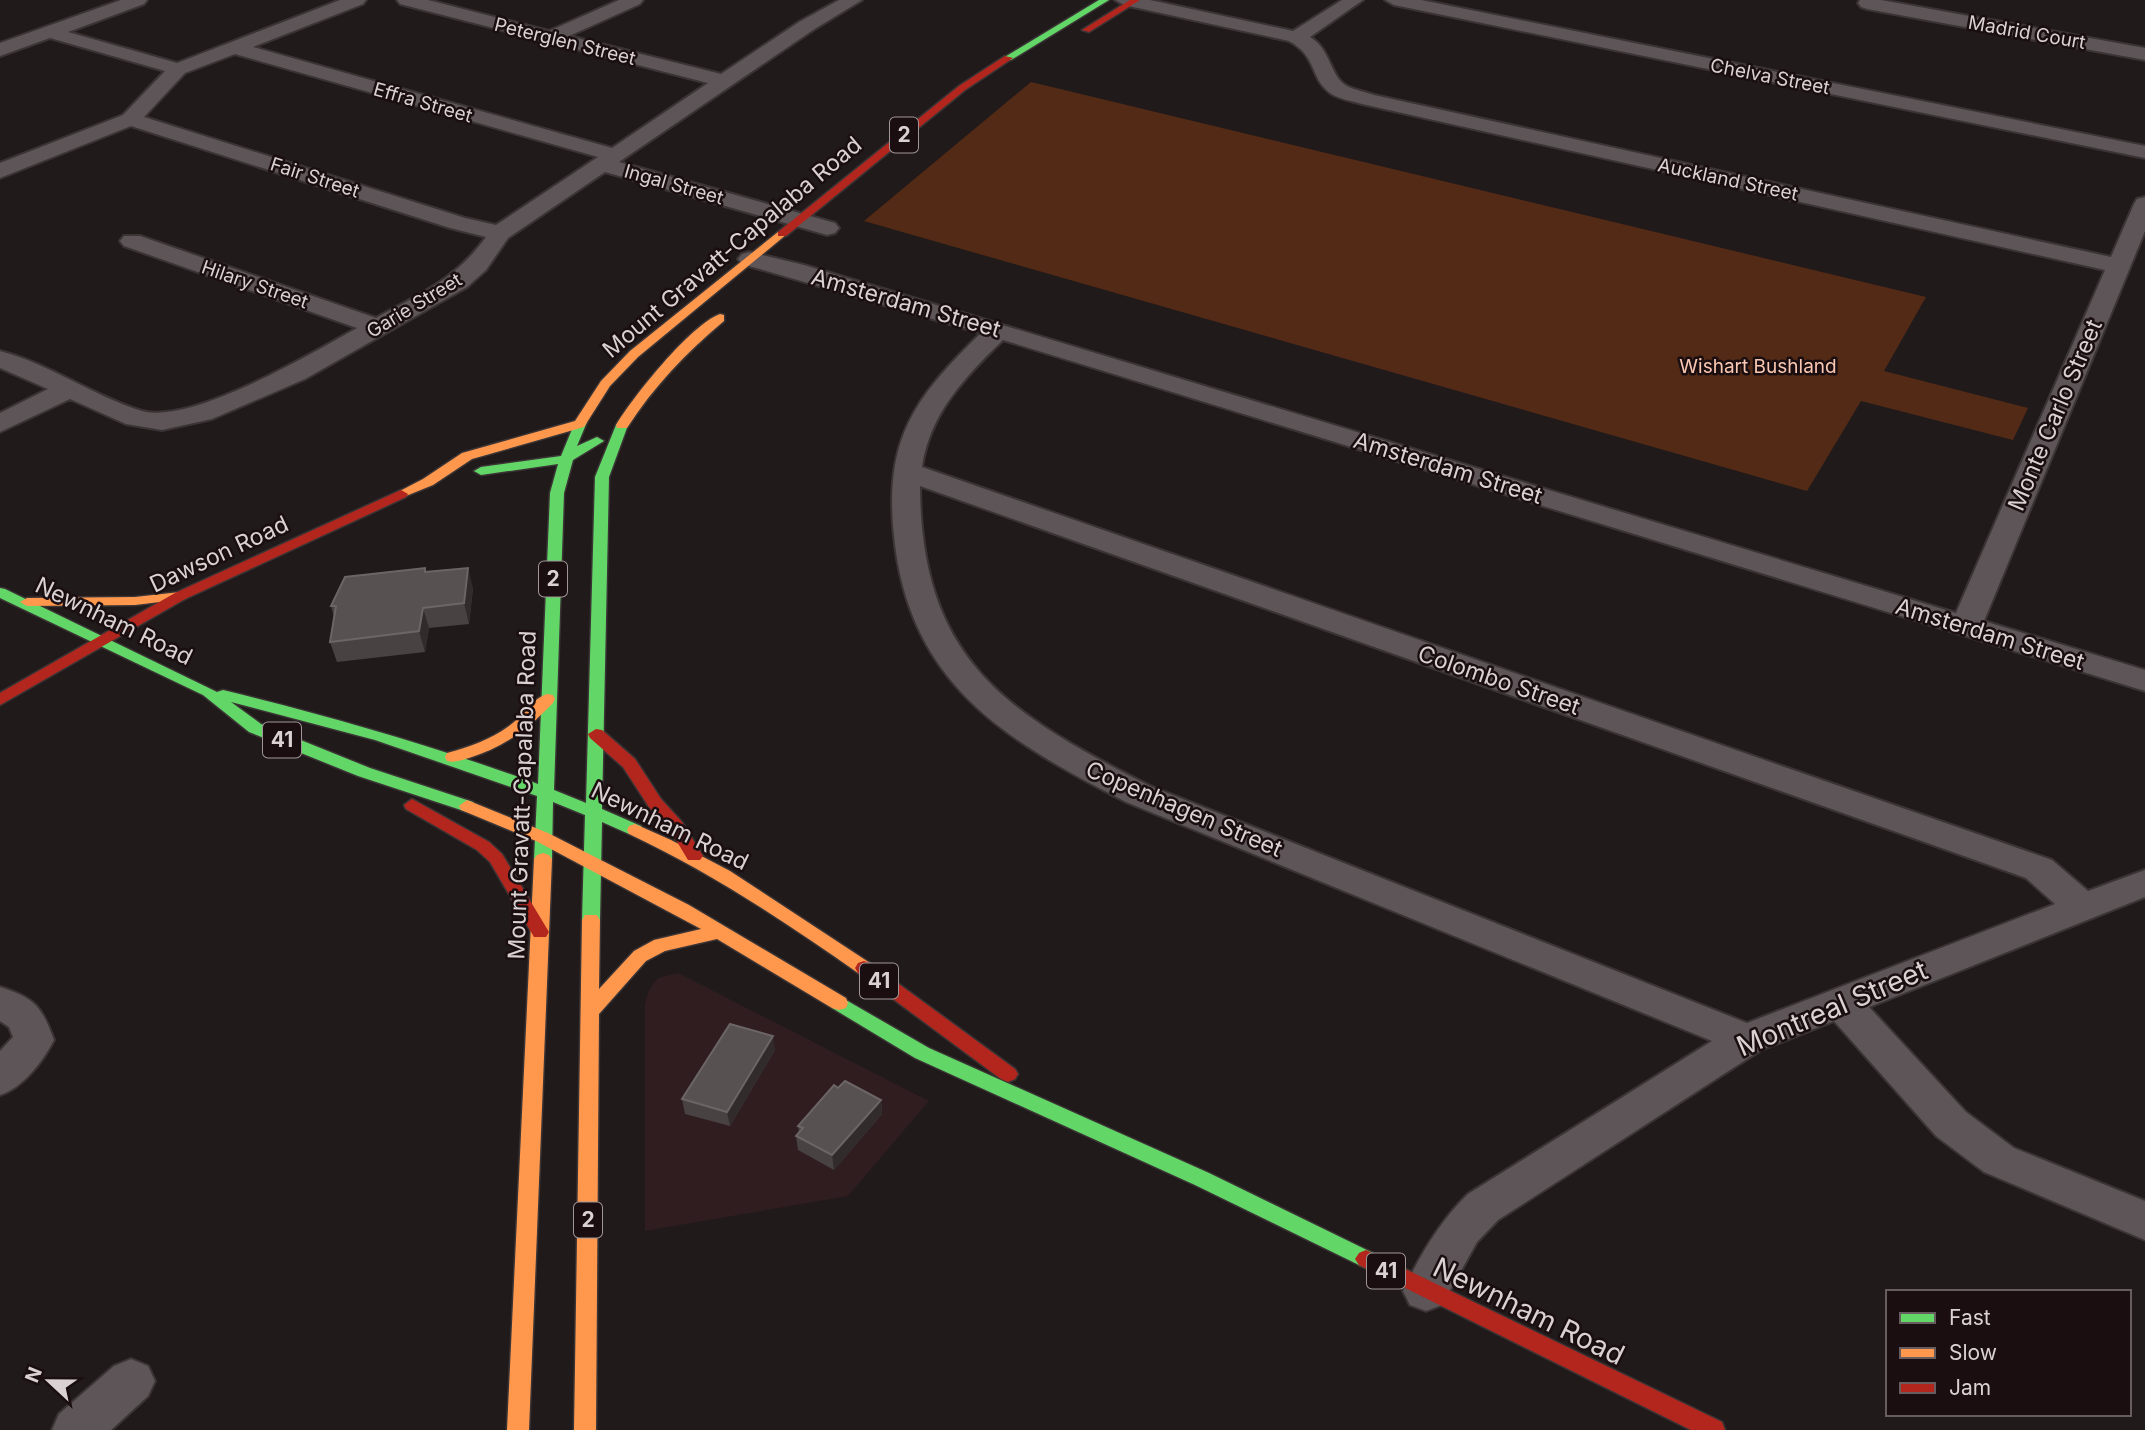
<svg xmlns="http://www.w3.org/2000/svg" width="2145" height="1430" viewBox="0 0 2145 1430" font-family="Inter,sans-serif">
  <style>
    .built { fill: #2f1d20 }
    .green { fill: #532a16 }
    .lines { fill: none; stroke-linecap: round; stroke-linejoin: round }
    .street-casing { stroke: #3a3435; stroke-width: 4 }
    .fast-casing { stroke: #3a3435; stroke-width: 3 }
    .slow-casing { stroke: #3a3435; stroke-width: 3 }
    .jam-casing { stroke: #3a3435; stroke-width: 3 }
    .street { fill: #5d5558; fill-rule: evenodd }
    .fast { fill: #63d668; fill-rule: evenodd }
    .slow { fill: #ff974d; fill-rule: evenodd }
    .jam { fill: #b3261e; fill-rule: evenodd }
    .wall { fill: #484242 }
    .shaded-wall { fill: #322b2c }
    .building { fill: #585151; stroke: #6c6566; stroke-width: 2 }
    .labels { text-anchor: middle; stroke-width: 5; stroke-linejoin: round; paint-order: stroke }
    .far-street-label { font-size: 19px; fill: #dad1d2; stroke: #1a0e11 }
    .far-park-label { font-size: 19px; fill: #fac8b2; stroke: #1a0e11 }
    .shield { fill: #1a0e11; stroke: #a09698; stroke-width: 2 }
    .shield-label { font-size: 21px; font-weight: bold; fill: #dad1d2 }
    .street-label { font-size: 23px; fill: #dad1d2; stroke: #1a0e11 }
    .near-street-label { font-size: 28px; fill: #dad1d2; stroke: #1a0e11 }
  </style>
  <rect width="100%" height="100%" fill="#211a1b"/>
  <!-- built -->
  <path class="built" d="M678 973 929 1101 848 1196 645 1231V1004L649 990 658 978Z"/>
  <!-- green -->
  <path class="green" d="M1031 82 1926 297 1884 371 2028 408 2013 440 1861 401 1807 491 864 221Z"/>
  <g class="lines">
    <!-- street casing -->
    <g class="street-casing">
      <g id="street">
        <path d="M121 0H147L144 4 68 32 177 63 340 0H366L363 4 253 47 612 148 708 83 400 4 397 0H428L549 31 619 0H643L640 4 569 36 721 74 799 22 839 0H862L813 30 619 162 835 223 839 228 835 233 827 235 605 172 508 238 486 270 467 287 305 379 212 419 162 430 126 424 70 399 0 432V413L48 389 0 368V351C50 364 93 396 142 411 191 425 312 353 357 328L124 246 120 241 124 236H140L376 318C421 293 455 280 486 237L450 228 131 126 0 178V163L123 115 165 71 50 38 0 56V43ZM235 54 598 157 496 225 465 218 144 117 185 73Z"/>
        <path d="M1115 0H1150L1293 31 1342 0H1363L1310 37C1331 49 1330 77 1347 86 1355 90 1366 92 1374 95L2111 257 2134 204 2137 199 2145 197V231L1984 621 2145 670V691L1003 340C965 377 930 413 922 467L2052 860 2088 891 2145 870V897L1869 1007 1966 1112 2014 1148 2145 1201V1240L1984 1172 1936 1136 1834 1021 1761 1050 1498 1220 1477 1242 1442 1305 1426 1311 1410 1305 1403 1291C1420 1255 1440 1221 1468 1194L1712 1041 1126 802C1005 740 909 684 894 536 884 440 913 399 981 333L742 264 738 259 742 254 750 252 804 265 1956 613 2105 270 1362 104C1352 101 1338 99 1330 93 1309 77 1318 57 1289 41L1124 5ZM920 486 2026 878 2055 904 1747 1023 1150 786C1007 713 921 661 920 486Z"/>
        <path d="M1385 0H1421L2145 146V158L1394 5Z"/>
        <path d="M1860 0H1881L2145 48V60L1867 9 1861 7 1858 3Z"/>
        <path d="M0 987C35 998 42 1007 54 1040 43 1061 23 1088 0 1095V1051L13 1037 9 1027 0 1021Z"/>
        <path d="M131 1359 148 1366 155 1381 148 1396 111 1430H52L59 1414 114 1366Z"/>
      </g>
    </g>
    <!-- fast casing -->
    <g class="fast-casing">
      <g id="fast">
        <path d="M1099 0H1109L1011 60 1003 58Z"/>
        <path d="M581 418 587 422 577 446 597 437 604 441 573 460 564 493 554 790 586 803 595 477 616 425 622 421 628 425 609 477 602 809 641 826 643 830 641 834H629L602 822 600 920 597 925H585L582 920 585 815 553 802 552 859 549 863H537L534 859 537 796 375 740 231 702 261 724 370 768 473 802 475 806 467 812 358 776 249 732 203 695 0 598V588L5 589 217 692 223 690C330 716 434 746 538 784L550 493 558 464 481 475 474 471 481 467 561 456 575 422Z"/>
        <path d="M839 996 929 1048 1209 1173 1373 1253 1377 1259 1373 1265 1366 1268 1359 1265 1195 1185 915 1058 832 1008 830 1003 832 998Z"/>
      </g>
    </g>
    <!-- slow casing -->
    <g class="slow-casing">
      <g id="slow">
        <path d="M778 232 787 234 638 357 610 386 584 427 472 459 433 485 401 498 394 494 423 479 462 453 575 421 601 381 630 351Z"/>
        <path d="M720 314 724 315V321C686 353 654 386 627 428H617L616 425C633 397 690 325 720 314Z"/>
        <path d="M180 592 185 593 187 596 185 599 135 605 27 606 20 602 27 598 135 597Z"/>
        <path d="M547 694 553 695 555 699 553 703C528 729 504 747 469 758 461 760 455 763 447 761L445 757 447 753C469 747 490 740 509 726 521 718 533 698 547 694Z"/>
        <path d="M467 800 548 833 689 905 846 998 848 1003 846 1008 839 1010 832 1008 717 939 665 951 646 961 599 1014 596 1430H574L582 920 585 915H597L600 920 599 989 634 951 654 940 701 929 536 841 461 810 459 806Z"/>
        <path d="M635 824 671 840 730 871 870 963 873 968 870 973 864 975 858 973C784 921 710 872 629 834L627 830 629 826Z"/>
        <path d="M543 853 549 855 552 859 529 1430H507L534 859 537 855Z"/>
      </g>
    </g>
    <!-- jam casing -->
    <g class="jam-casing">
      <g id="jam">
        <path d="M1130 0H1140L1089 32 1082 30Z"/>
        <path d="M1005 56 1013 58 965 90 786 236H778V232L959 86Z"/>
        <path d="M401 490 408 494 406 497 185 599 0 705V693L175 593Z"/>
        <path d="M596 729 602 730 635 759 661 799 682 822 703 856 700 860H688L670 830 649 807 623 767 590 738 588 734Z"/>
        <path d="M412 799 489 842 502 854 549 932 546 937H534L490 862 477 850 406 809 404 805Z"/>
        <path d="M864 961 870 963 1015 1069 1018 1074 1015 1079 1008 1082 1001 1079 858 973 855 968 858 963Z"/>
        <path d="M1366 1250 1722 1422 1725 1430H1691L1359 1265 1355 1259 1359 1253Z"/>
      </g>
    </g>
    <!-- street -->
    <use href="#street" class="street"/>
    <!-- fast -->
    <use href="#fast" class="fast"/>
    <!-- slow -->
    <use href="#slow" class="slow"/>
    <!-- jam -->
    <use href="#jam" class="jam"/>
  </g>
  <!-- wall -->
  <g class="wall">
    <path d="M425 568 426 572 473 588 469 624 429 628 425 652 337 662 330 642 334 617 331 606Z"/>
    <path d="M775 1050 730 1126 685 1114 682 1099Z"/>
    <path d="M838 1088 881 1100 882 1114 834 1170 798 1150 796 1136 799 1133 798 1126Z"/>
  </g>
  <!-- shaded-wall -->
  <g class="shaded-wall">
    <path d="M468 568 473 588 469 624 464 603Z"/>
    <path d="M423 608 429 628 425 652 419 631Z"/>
    <path d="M773 1036 775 1050 730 1126 727 1112Z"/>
    <path d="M881 1100 882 1114 834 1170 832 1155Z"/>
  </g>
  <!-- building -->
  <g class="building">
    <path d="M425 568V572L468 568 464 603 423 608 419 631 330 642 336 606H331L345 577Z"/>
    <path d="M730 1024 773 1036 727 1112 682 1099Z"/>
    <path d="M845 1081 881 1100 832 1155 796 1136 803 1128 798 1126 834 1085 838 1088Z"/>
  </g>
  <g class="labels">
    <!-- far-street labels -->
    <g class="far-street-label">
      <text transform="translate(2027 32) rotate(10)" y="7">Madrid Court</text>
      <text transform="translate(565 41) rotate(14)" y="7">Peterglen Street</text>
      <text transform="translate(1770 76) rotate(11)" y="7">Chelva Street</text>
      <text transform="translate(423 102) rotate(16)" y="7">Effra Street</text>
      <text transform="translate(315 177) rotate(18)" y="7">Fair Street</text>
      <text transform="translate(1728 179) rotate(12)" y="7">Auckland Street</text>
      <text transform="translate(674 184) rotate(16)" y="7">Ingal Street</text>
      <text transform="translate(255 284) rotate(19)" y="7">Hilary Street</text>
      <text transform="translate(414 305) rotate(-31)" y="7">Garie Street</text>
    </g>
    <!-- far-park labels -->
    <g class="far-park-label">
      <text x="1758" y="373">Wishart Bushland</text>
    </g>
    <!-- shield labels -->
    <g class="shield">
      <rect x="890" y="117.5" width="28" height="35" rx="5"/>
      <rect x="539" y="561.5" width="28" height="35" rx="5"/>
      <rect x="263" y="722.5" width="38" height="35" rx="5"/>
      <rect x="860" y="963.5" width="38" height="35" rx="5"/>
      <rect x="574" y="1202.5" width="28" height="35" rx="5"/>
      <rect x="1367" y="1253.5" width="38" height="35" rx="5"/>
    </g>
    <g class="shield-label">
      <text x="904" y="142">2</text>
      <text x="553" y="586">2</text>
      <text x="282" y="747">41</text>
      <text x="879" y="988">41</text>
      <text x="588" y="1227">2</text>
      <text x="1386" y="1278">41</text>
    </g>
    <!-- street labels -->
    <g class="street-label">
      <text transform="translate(732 247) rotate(-40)" y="8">Mount Gravatt-Capalaba Road</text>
      <text transform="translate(906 303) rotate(16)" y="8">Amsterdam Street</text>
      <text transform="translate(2055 415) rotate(-67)" y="8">Monte Carlo Street</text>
      <text transform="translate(1448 468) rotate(17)" y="8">Amsterdam Street</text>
      <text transform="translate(219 554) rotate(-25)" y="8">Dawson Road</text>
      <text transform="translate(114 621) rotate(26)" y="8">Newnham Road</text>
      <text transform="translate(1990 634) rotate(17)" y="8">Amsterdam Street</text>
      <text transform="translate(1499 680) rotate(19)" y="8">Colombo Street</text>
      <text transform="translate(522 795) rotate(-88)" y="8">Mount Gravatt-Capalaba Road</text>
      <text transform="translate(1184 809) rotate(23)" y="8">Copenhagen Street</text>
      <text transform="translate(670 826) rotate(26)" y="8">Newnham Road</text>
    </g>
    <!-- near-street labels -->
    <g class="near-street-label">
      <text transform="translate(1832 1008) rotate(-23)" y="10">Montreal Street</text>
      <text transform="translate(1529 1311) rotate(26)" y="10">Newnham Road</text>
    </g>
  </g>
  <!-- legend -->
  <rect x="1886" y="1290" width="245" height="126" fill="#1a0e11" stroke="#675c5e" stroke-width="2"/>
  <rect x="1900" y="1313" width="35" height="10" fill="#63d668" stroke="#675c5e" stroke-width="2"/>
  <text x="1949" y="1325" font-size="21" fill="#dad1d2">Fast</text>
  <rect x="1900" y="1348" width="35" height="10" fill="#ff974d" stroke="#675c5e" stroke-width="2"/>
  <text x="1949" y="1360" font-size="21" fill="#dad1d2">Slow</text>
  <rect x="1900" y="1383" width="35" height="10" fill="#b3261e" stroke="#675c5e" stroke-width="2"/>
  <text x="1949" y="1395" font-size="21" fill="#dad1d2">Jam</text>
  <!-- north arrow -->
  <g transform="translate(49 1381) rotate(292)" stroke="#1a0e11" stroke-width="5" paint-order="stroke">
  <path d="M0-5L12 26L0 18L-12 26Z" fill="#dad1d2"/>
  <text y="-10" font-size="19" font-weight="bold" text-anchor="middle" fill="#dad1d2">N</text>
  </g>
</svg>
